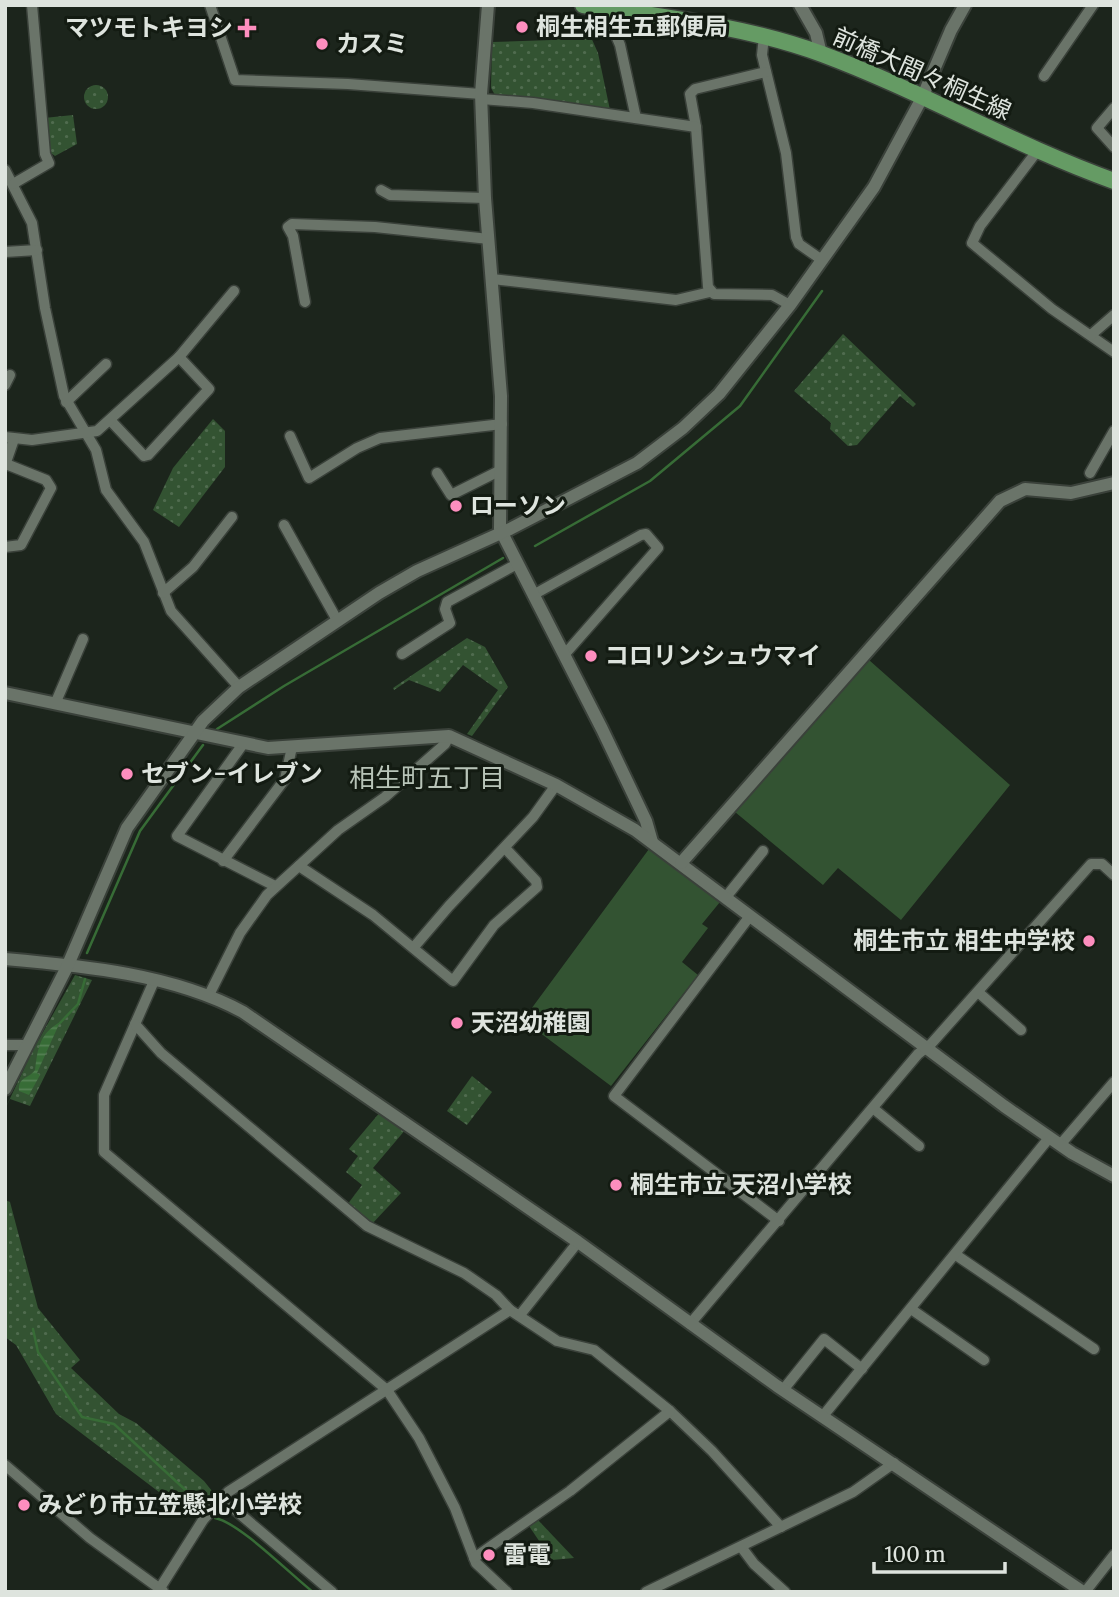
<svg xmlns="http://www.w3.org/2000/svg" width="1119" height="1597" viewBox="0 0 1119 1597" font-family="Merriweather,'Noto Sans JP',serif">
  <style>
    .grass { fill: url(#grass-dots) }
    .garden { fill: #335332 }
    .water { fill: url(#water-rules) }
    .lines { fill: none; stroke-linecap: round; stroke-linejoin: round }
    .stream { stroke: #376c36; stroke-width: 2.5 }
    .minor-casing { stroke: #3a413a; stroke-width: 13 }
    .tertiary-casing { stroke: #3a413a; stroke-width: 16 }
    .primary-casing { stroke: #3a413a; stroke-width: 19 }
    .minor { stroke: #6a7469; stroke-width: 10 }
    .tertiary { stroke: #6a7469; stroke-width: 12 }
    .primary { stroke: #659b64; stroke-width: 16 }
    .poi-dot { fill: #fd8ebe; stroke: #131b12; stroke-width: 2.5 }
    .labels { text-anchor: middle; stroke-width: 6; stroke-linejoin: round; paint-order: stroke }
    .poi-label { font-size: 24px; font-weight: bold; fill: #dee4de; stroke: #131b12; text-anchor: start }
    .street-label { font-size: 24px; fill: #dee4de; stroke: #131b12 }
    .neighbourhood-label { font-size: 26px; fill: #b8c4b8; stroke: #131b12 }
  </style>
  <defs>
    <pattern id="grass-dots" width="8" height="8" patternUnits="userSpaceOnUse" patternTransform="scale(1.75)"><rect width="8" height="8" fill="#335332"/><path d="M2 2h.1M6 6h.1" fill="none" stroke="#506c4f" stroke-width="1.8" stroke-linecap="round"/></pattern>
    <pattern id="water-rules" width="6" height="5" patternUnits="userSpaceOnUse" patternTransform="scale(1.75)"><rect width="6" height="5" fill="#376c36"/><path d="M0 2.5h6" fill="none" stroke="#548153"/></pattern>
  </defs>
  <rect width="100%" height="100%" fill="#1c251c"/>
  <!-- grass -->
  <g class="grass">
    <path d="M586 26 598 53 610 110 495 95 491 88 492 42 552 40Z"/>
    <circle cx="96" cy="97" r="12"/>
    <path d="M73 115 77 144 55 156 48 151 44 118Z"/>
    <path d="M843 334 916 404 913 407 900 396 857 445 848 446 830 429 831 423 794 391Z"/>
    <path d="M213 419 225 431V467L179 527 153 510 173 468Z"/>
    <path d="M467 638 485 647 508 687 472 736 467 734 498 690 463 665 440 692 409 680 394 690 393 688Z"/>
    <path d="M75 975 92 980 30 1106 10 1099 5 1109 33 1050Z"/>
    <path d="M472 1076 492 1092 467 1125 447 1111Z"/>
    <path d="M381 1111 406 1129 373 1168 401 1193 371 1225 347 1205 362 1185 346 1172 358 1156 349 1149Z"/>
    <path d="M5 1200 10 1202 38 1308 80 1360 71 1368 119 1414 136 1423 204 1481 216 1496 203 1512 190 1502 184 1511 56 1414 16 1345 5 1337Z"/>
    <path d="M538 1520 574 1558 552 1560 529 1526Z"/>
  </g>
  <!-- garden -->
  <g class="garden">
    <path d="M869 660 1010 785 901 920 838 868 823 885 735 812Z"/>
    <path d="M649 849 720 902 702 924 708 928 682 962 698 975 611 1086 523 1020Z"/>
  </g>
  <!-- water -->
  <path class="water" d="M60 1022 37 1073 40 1075 29 1095 19 1091C18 1076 29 1079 35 1070 38 1046 40 1034 60 1022Z"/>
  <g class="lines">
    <!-- stream -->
    <g class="stream">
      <path d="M535 546 650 481 740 406 822 291"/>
      <path d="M217 729 284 686 503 558"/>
      <path d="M87 953 140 831 203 745"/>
      <path d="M60 1023 78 1004 85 979"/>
      <path d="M33 1329 38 1352 82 1417 114 1424 205 1508"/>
      <path d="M215 1518C240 1523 290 1574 313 1592"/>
    </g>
    <!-- minor casing -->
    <g class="minor-casing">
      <g id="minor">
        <path d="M210 5 235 80 348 84 481 94"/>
        <path d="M611 10 610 21 620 45 636 118"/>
        <path d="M764 36 762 55 786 153 796 237 799 244 822 260"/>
        <path d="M766 72 695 89 690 94 696 127 708 287 714 294 772 295 790 305"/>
        <path d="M1044 76 1093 5"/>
        <path d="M481 99 533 103 696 127"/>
        <path d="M1114 108 1097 128 1114 147"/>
        <path d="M1038 150 980 226 972 243 1052 309 1114 352"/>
        <path d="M5 170 32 223 45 308 64 396 96 450 106 490 144 542 171 611 239 687"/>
        <path d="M13 184 49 163 45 154 32 5"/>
        <path d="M381 190 390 195 485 198"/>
        <path d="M5 252 37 250"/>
        <path d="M492 279 676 300 710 292"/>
        <path d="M305 302 293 236 288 227 292 224 375 227 489 239"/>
        <path d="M1091 335 1114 315"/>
        <path d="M5 385 10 375"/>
        <path d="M66 402 106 364"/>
        <path d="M111 421 144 456 148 455 209 389 179 357"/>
        <path d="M290 436 309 478 357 448 380 438 502 424"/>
        <path d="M5 437 32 440 97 431 179 357 234 291"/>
        <path d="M5 465 14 439"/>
        <path d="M437 473 451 495 501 470"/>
        <path d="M1090 473 1114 431"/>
        <path d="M284 525 337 620"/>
        <path d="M5 547 21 545 51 488 46 480 6 464"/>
        <path d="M163 593 193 567 232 517"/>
        <path d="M533 595 641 535 646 534 658 548 565 654"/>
        <path d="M402 654 450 623 445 609 447 602 517 564"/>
        <path d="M55 704 83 639"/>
        <path d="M243 744 177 836 275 886"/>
        <path d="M223 861 285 779 292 747"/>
        <path d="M299 866 373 915 453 981 494 925 537 887 536 881 505 848"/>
        <path d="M726 897 763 851"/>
        <path d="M750 916 614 1096 779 1221"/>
        <path d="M414 947 449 906 533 817 556 785"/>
        <path d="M154 981 104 1095V1152L387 1390 419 1438 455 1508 476 1563 507 1592"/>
        <path d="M978 992 1021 1030"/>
        <path d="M209 995 240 933 267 895 338 830 385 797 445 744 449 736"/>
        <path d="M135 1024 161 1053 367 1226 464 1273 496 1295 510 1310 557 1341 594 1350 670 1411 712 1451 781 1527"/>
        <path d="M5 1045H27"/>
        <path d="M874 1109 919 1146"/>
        <path d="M1060 1145 1114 1082"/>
        <path d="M956 1255 1094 1349"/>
        <path d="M911 1309 984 1360"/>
        <path d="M520 1315 578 1242"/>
        <path d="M690 1324 918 1054 931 1044 1091 864H1102L1114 875"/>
        <path d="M783 1390 824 1339 862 1369"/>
        <path d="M823 1416 1049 1138"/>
        <path d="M5 1465 90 1538 163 1591"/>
        <path d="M221 1498 332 1592"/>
        <path d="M742 1548 754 1564 785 1592"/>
        <path d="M474 1558 570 1491 670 1411"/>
        <path d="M160 1588 203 1520 228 1492 510 1310"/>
        <path d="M646 1592 853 1492 894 1463"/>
        <path d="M1085 1592 1114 1555"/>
      </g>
    </g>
    <!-- tertiary casing -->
    <g class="tertiary-casing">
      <g id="tertiary">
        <path d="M488 5 481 94 485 198 501 396 500 529 602 729 646 821 652 842"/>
        <path d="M800 5 816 33 821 54"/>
        <path d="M5 693 268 748 449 736 556 785 635 830 1004 1106 1072 1153 1114 1176"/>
        <path d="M681 863 1000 501 1025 489 1071 493 1114 483"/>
        <path d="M5 959C84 966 173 974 243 1012L578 1242 777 1386 1083 1592"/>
        <path d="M5 1089 67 967 127 828 203 721 239 687 379 593 417 571 510 529 637 463 683 428 719 394 790 305 874 187 922 98 951 30 965 5"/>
      </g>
    </g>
    <!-- primary casing -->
    <g class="primary-casing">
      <path id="primary" d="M583 5C663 17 746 26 822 54 921 91 1014 145 1114 181"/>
    </g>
    <!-- minor -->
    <use href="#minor" class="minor"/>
    <!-- tertiary -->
    <use href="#tertiary" class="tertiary"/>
    <!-- primary -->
    <use href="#primary" class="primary"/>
  </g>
  <!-- markers -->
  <g class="poi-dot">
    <circle cx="522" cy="27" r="7"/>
    <path d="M243.5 17.5h7v7h7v7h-7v7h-7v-7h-7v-7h7z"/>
    <circle cx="322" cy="44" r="7"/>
    <circle cx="456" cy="506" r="7"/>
    <circle cx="591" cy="656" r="7"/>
    <circle cx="127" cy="774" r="7"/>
    <circle cx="1089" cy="941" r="7"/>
    <circle cx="457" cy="1023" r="7"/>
    <circle cx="616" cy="1185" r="7"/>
    <circle cx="24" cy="1505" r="7"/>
    <circle cx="489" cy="1555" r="7"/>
  </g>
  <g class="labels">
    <!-- poi labels -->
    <g class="poi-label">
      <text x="536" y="35">桐生相生五郵便局</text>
      <text x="233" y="36" text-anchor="end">マツモトキヨシ</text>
      <text x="336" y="52">カスミ</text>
      <text x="470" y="514">ローソン</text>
      <text x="605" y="664">コロリンシュウマイ</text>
      <text x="141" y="782">セブン-イレブン</text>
      <text x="1075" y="949" text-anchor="end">桐生市立 相生中学校</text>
      <text x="471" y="1031">天沼幼稚園</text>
      <text x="630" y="1193">桐生市立 天沼小学校</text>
      <text x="38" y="1513">みどり市立笠懸北小学校</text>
      <text x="503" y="1563">雷電</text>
    </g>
    <!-- street labels -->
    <g class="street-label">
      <text transform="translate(922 74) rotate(24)" y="8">前橋大間々桐生線</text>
    </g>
    <!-- neighbourhood labels -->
    <g class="neighbourhood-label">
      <text x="427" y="787">相生町五丁目</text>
    </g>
  </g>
  <!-- border -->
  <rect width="1119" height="1597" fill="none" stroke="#dee4de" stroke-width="14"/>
  <!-- scale -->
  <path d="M874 1562v10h131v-10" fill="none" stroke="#dee4de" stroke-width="3.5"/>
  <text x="884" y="1562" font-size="21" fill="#dee4de" stroke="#131b12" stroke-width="5" paint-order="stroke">100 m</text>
</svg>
